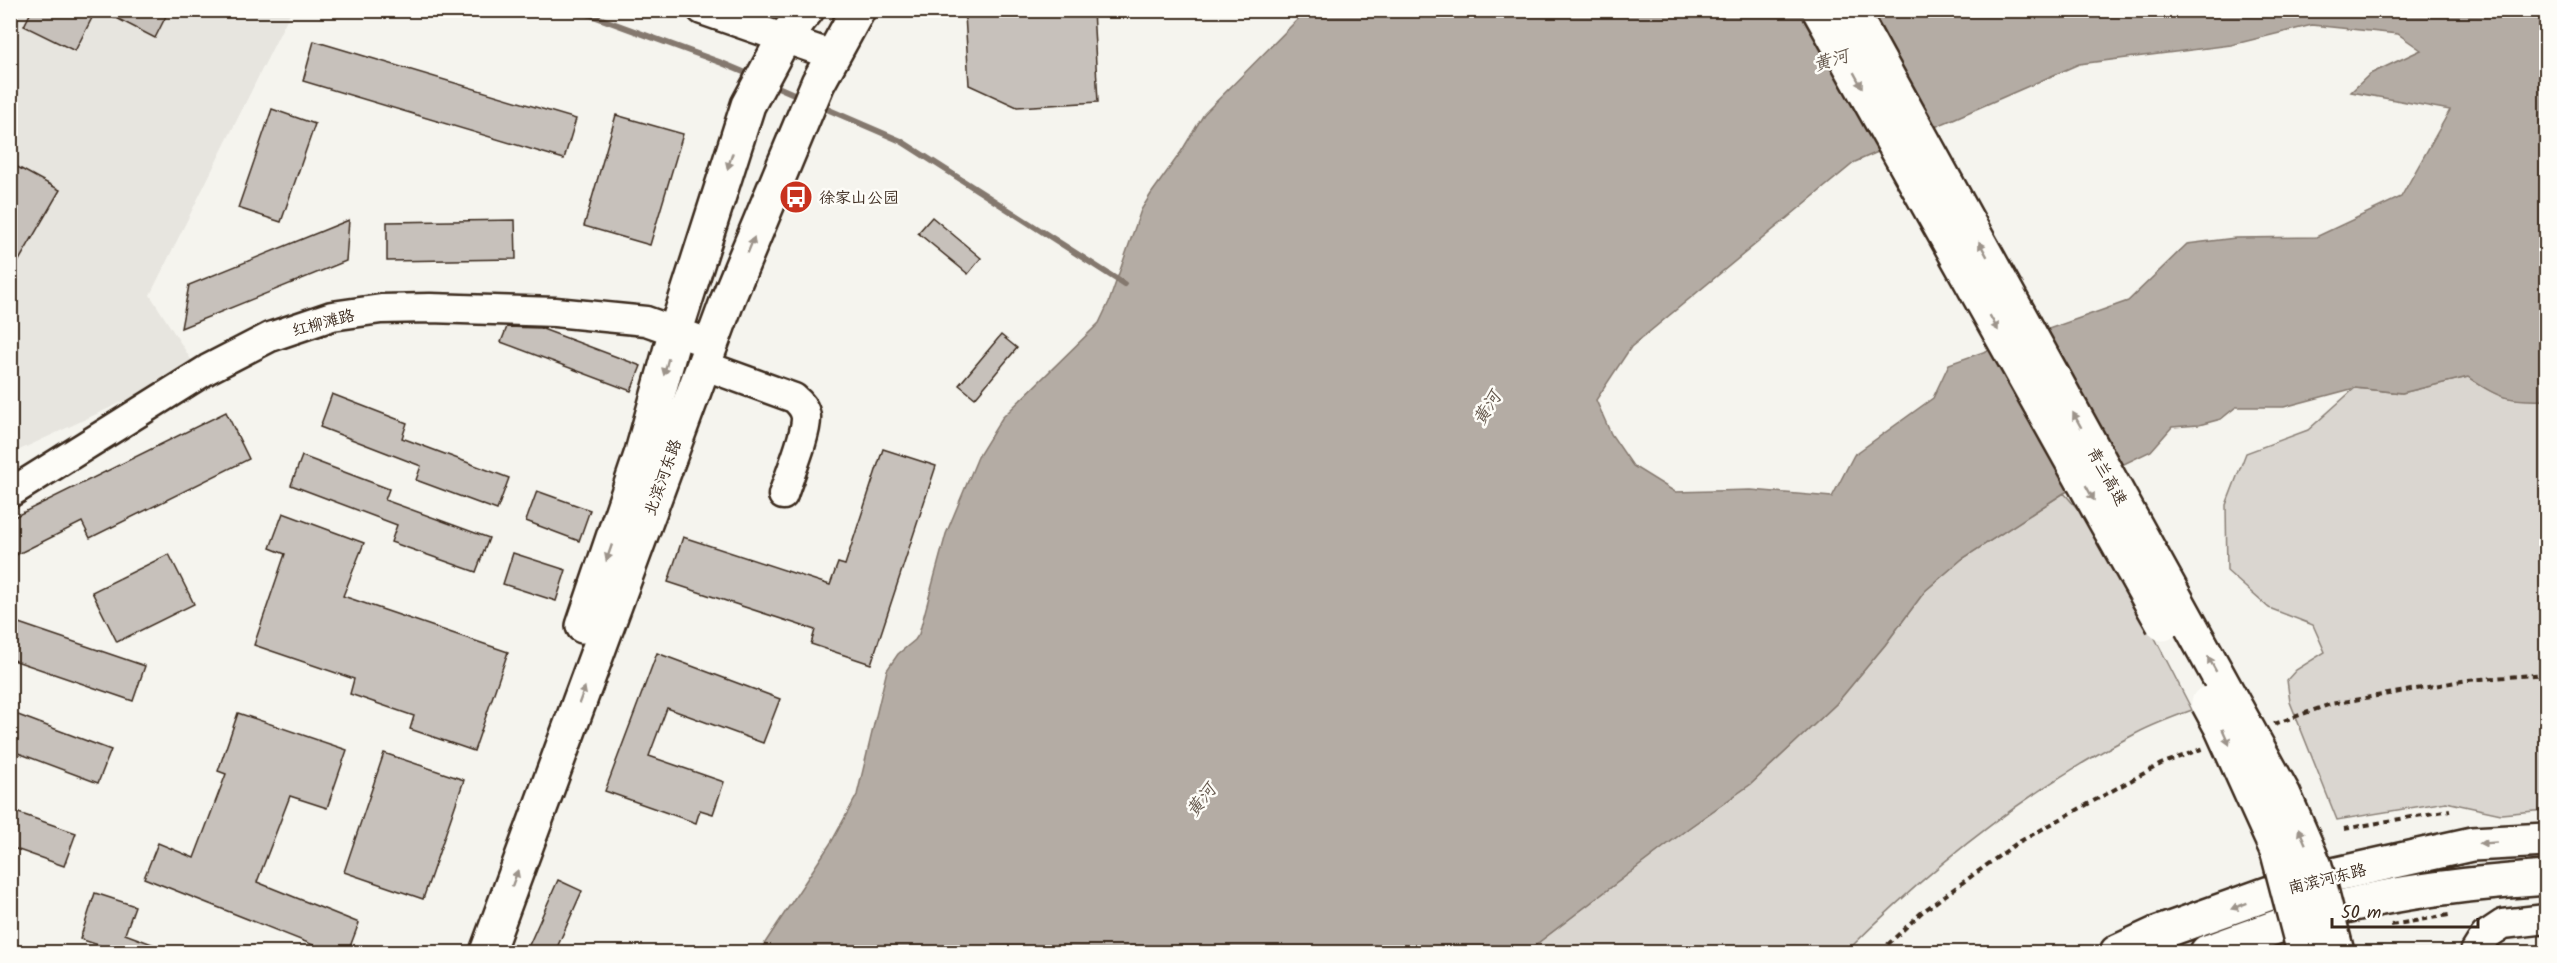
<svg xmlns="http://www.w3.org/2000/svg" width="2557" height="963" viewBox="0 0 2557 963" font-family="Kalam,'LXGW WenKai TC',sans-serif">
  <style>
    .built { fill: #e7e5df }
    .green { fill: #dad6d0; stroke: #8a8077; stroke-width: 1.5 }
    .water { fill: #b4aca4; stroke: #84786e; stroke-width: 1.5; fill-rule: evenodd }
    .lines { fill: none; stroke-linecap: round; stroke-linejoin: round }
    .stream { stroke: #84786e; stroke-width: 6 }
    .building { fill: #c7c1bb; stroke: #3b2a1e; stroke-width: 1.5 }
    .minor-casing { stroke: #3b2a1e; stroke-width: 33 }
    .major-casing { stroke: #3b2a1e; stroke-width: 38 }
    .path { stroke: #3b2a1e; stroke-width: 4; stroke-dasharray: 6 4.5; stroke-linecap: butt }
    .minor { stroke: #fdfcf7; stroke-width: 28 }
    .major { stroke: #fdfcf7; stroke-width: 33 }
    .highway-bridge-casing { stroke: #3b2a1e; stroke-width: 38; stroke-linecap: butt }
    .highway-bridge { stroke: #fdfcf7; stroke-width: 33 }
    .oneway { fill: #9c938a }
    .labels { text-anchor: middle; stroke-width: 5; stroke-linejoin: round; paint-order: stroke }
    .poi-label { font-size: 16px; fill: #3b2a1e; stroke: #fdfcf7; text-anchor: start }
    .street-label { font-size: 16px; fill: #3b2a1e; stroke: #fdfcf7 }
    .water-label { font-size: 18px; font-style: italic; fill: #65584d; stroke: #fdfcf7 }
  </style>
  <rect width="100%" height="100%" fill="#f5f4ee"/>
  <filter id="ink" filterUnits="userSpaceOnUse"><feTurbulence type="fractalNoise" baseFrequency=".0167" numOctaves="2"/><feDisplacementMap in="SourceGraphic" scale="12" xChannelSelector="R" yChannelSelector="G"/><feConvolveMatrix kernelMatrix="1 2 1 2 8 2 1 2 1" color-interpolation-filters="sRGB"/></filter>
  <g filter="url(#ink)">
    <!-- built -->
    <path class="built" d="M10 11H291L150 295 192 361 135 396 11 454Z"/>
    <!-- green -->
    <g class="green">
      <path d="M2468 377C2499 399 2509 401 2546 400V810L2501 814 2446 802 2337 820 2290 702 2287 680 2296 670 2325 652 2313 625 2269 608 2227 571 2226 505 2246 453 2308 430 2355 388 2402 393Z"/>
      <path d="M2064 493 2105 541 2192 710C2173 717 2154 724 2137 733 2029 788 1931 867 1846 952H1526L1690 827 1751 784 1836 704 1885 645 1925 591 1962 559Z"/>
    </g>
    <!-- water -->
    <path class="water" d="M1306 11H2546V400C2509 401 2499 399 2468 377L2402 393 2355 388 2284 407H2236L2221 419 2199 425 2172 427 2151 451 2064 493 1962 559 1925 591 1885 645 1836 704 1751 784 1690 827 1526 952H759L832 841 857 795 887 670 898 654 915 640 919 634 946 534 978 457 1002 418 1099 323 1109 302 1141 210 1151 194 1181 152 1204 114ZM2312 25 2398 34 2421 50 2370 74 2351 92 2450 110 2401 197 2316 237 2235 238 2187 244 2128 301 1949 364 1933 398 1854 455 1832 497 1751 490 1675 492 1633 466 1611 434 1596 400 1631 347 1855 162 2079 64 2231 45Z"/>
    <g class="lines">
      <!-- stream -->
      <g class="stream">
        <path d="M577 10 722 63 753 76"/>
        <path d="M771 84 803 98"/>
        <path d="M820 106 901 141 1124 284"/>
      </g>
    </g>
    <!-- building -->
    <g class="building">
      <path d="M32 10H96L75 51 24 26Z"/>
      <path d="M101 10H169L155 38Z"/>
      <path d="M1017 10H1093L1098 102 1017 107 969 85 965 14Z"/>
      <path d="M314 41 576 119 564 159 303 81Z"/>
      <path d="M272 109 315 124 281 222 238 208Z"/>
      <path d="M616 115 683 134 650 245 584 226Z"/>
      <path d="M10 163 60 190 10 276Z"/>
      <path d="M932 217 981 258 968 274 918 233Z"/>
      <path d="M349 220 346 261 181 328 189 285Z"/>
      <path d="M515 220 516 259 387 261V222Z"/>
      <path d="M507 327 540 328 641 366 631 391 501 342Z"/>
      <path d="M1001 335 1017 348 975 398 959 385Z"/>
      <path d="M332 394 407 423 402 438 509 478 497 510 416 480 421 466 320 427Z"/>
      <path d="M226 412 249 459 90 538 82 522 10 558V519Z"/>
      <path d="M883 449 936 466 871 664 811 644 815 630 668 582 683 537 830 585 838 563 845 565Z"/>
      <path d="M302 456 389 489 385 500 489 538 476 572 391 542 397 525 291 485Z"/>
      <path d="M537 491 590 510 579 541 526 521Z"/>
      <path d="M283 513 364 543 343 596 508 652 474 751 410 729 414 716 350 694 354 679 254 645 285 554 270 548Z"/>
      <path d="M513 553 566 570 556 601 503 584Z"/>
      <path d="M169 554 194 604 117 642 92 592Z"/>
      <path d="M10 620 145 666 133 701 10 659Z"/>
      <path d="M657 653 780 699 763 743 667 708 649 756 724 782 713 814 700 810 696 823 605 791Z"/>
      <path d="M10 712 111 750 98 783 10 750Z"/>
      <path d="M238 713 347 750 327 808 290 796 257 882 359 923 348 952H331L144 878 158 843 194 858 226 774 218 771Z"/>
      <path d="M384 753 464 780 423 899 344 872Z"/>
      <path d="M10 810 76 833 64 866 10 847Z"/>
      <path d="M558 880 582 891 555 952H526Z"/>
      <path d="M95 893 135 906 125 934 171 951V952H120L80 939Z"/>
    </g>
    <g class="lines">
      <!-- minor casing -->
      <g class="minor-casing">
        <g id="minor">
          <path d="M702 10 832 55"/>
          <path d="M703 365 794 398C800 403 805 408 806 417 807 434 789 476 783 495"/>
          <path d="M10 493 208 369 270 337 332 316 381 309 430 308 555 312 646 321 711 344"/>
          <path d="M2475 952 2485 936 2503 924 2546 919"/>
        </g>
      </g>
      <!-- major casing -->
      <g class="major-casing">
        <g id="major">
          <path d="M583 626 642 452 676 330 748 105 784 38 807 10"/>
          <path d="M487 952 728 299 818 83 858 10"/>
          <path d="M2117 952 2156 934 2301 882 2472 844 2546 840"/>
          <path d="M2207 952C2240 941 2273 927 2307 917 2384 892 2466 884 2546 878"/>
        </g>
      </g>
      <!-- path -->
      <g class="path">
        <path d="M2274 724 2331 704 2468 680 2546 674"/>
        <path d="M2344 829 2450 810"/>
        <path d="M2391 925 2449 915"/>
        <path d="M1880 952 1921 913 2017 843 2161 764 2204 748"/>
      </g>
      <!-- minor -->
      <use href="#minor" class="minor"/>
      <!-- major -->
      <use href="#major" class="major"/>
      <!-- highway-bridge casing -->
      <g class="highway-bridge-casing">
        <g id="highway-bridge">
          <path d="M1819 10 2163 624"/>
          <path d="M1851 10 2284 795 2315 866 2337 952"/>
          <path d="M2208 703 2221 727 2278 853 2304 952"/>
        </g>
      </g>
      <!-- highway-bridge -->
      <use href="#highway-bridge" class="highway-bridge"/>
    </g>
    <!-- one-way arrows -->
    <defs><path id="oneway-solid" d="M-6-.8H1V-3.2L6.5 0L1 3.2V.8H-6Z" transform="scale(1.5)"/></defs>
    <g class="oneway">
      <use href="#oneway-solid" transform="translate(1858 80) rotate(61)"/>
      <use href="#oneway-solid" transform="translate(730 161) rotate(108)"/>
      <use href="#oneway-solid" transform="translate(751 245) rotate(-68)"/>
      <use href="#oneway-solid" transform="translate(1983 249) rotate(-119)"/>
      <use href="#oneway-solid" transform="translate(1994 323) rotate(61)"/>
      <use href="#oneway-solid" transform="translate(666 367) rotate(105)"/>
      <use href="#oneway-solid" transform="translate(2077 420) rotate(-119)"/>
      <use href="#oneway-solid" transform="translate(2090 493) rotate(61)"/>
      <use href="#oneway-solid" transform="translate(609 553) rotate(109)"/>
      <use href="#oneway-solid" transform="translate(2212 664) rotate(-119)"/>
      <use href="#oneway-solid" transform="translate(582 695) rotate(-70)"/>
      <use href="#oneway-solid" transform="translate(2226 737) rotate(66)"/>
      <use href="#oneway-solid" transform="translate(2302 836) rotate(-114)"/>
      <use href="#oneway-solid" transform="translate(2488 843) rotate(177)"/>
      <use href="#oneway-solid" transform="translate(515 878) rotate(-70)"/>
      <use href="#oneway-solid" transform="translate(2239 906) rotate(159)"/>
    </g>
  </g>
  <!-- icons -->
  <defs>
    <g id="bus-disc" transform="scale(1.725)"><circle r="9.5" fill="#c8321e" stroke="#fdfcf7"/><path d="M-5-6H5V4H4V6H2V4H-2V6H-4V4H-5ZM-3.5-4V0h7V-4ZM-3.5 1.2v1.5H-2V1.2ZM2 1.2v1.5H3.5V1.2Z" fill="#fff"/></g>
  </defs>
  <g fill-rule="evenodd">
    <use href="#bus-disc" x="796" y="197"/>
  </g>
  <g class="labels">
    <!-- poi labels -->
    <g class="poi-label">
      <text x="819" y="203">徐家山公园</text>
    </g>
    <!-- street labels -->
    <g class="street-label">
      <text transform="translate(323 322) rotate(-15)" y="6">红柳滩路</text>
      <text transform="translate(2108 476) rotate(61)" y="6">青兰高速</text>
      <text transform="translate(662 477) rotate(-70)" y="6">北滨河东路</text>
      <text transform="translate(2327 878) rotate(-14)" y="6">南滨河东路</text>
    </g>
    <!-- water labels -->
    <g class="water-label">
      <text transform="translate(1831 60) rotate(-17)" y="6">黄河</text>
      <text transform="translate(1487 408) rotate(-58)" y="6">黄河</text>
      <text transform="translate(1201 800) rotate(-52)" y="6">黄河</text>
    </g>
  </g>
  <!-- margin -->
  <rect width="2557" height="963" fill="none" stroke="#fdfcf7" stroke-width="36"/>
  <rect x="18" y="18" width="2521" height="927" fill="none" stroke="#3b2a1e" stroke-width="2" filter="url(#ink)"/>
  <!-- scale -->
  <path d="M2332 918v9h146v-9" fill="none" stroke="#3b2a1e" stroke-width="3"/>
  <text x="2341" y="918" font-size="18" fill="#3b2a1e" stroke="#fdfcf7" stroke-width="4.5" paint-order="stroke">50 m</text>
</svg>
